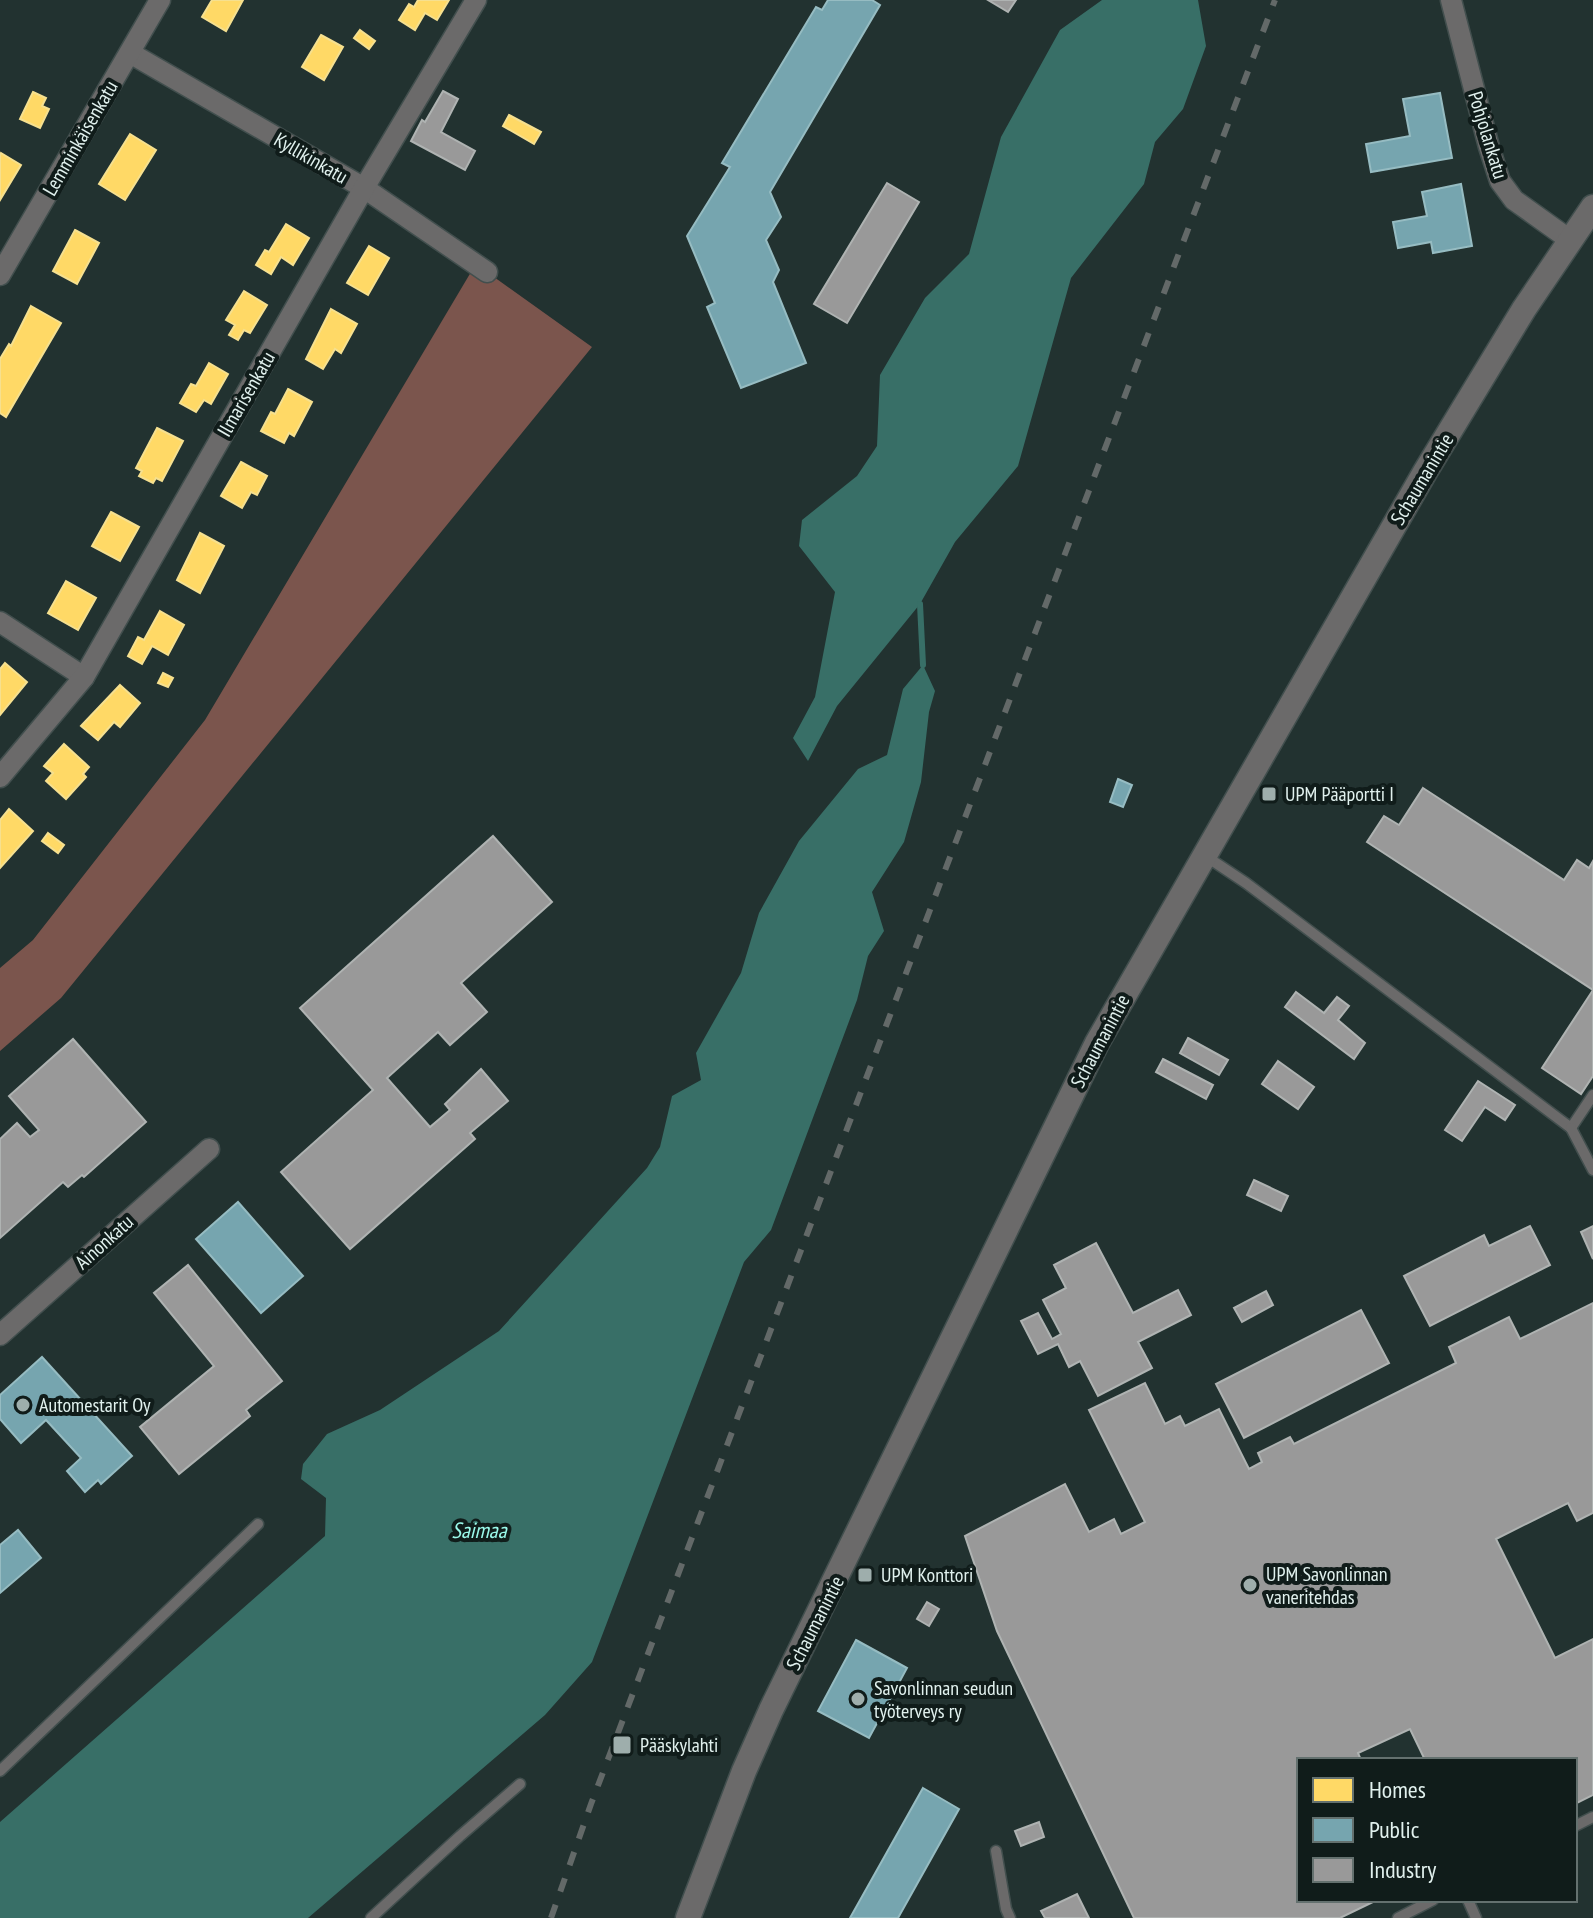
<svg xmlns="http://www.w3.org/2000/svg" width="1593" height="1918" viewBox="0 0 1593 1918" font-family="'PT Sans Narrow',sans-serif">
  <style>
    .forest { fill: #7b554d }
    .water { fill: #386f67 }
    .homes { fill: #ffd966; stroke: #f6e08f; stroke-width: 2 }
    .public { fill: #76a5af; stroke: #96bcc2; stroke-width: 2 }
    .industry { fill: #999; stroke: #afb3b2; stroke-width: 2 }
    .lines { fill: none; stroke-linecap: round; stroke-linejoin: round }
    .stream { stroke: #386f67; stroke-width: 6 }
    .service-casing { stroke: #424f4e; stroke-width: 13 }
    .minor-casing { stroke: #424f4e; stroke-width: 23 }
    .tertiary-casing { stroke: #424f4e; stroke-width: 27 }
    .service { stroke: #6b6a6a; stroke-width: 10 }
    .minor { stroke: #6b6a6a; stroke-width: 20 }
    .tertiary { stroke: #6b6a6a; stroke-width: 24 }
    .rail { stroke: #636968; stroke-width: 6; stroke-dasharray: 14 14; stroke-linecap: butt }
    .poi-dot { fill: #9eaeac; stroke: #101c1a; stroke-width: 3 }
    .labels { text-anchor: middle; stroke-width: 8; stroke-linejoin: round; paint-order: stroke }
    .street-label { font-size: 20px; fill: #e1f1ee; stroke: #101c1a }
    .poi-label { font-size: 20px; fill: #e1f1ee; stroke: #101c1a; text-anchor: start }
    .water-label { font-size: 22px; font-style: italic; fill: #9af9ea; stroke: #101c1a }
  </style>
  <rect width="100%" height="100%" fill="#223230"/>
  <!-- forest -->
  <path class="forest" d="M471 272H487L592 347 61 998 0 1051V968L33 940 205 720Z"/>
  <!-- water -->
  <g class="water">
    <path d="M1102 0H1198L1206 46 1183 109 1155 142 1144 184 1071 278 1018 466 955 542 920 604 837 706 808 761 793 738 815 697 835 592 799 546 802 520 857 476 877 446 880 375 925 298 969 254 1001 137 1060 30Z"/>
    <path d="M923 665 935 691 929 712 921 782 904 842 872 892 884 931 868 956 857 1000 771 1230 744 1262 592 1662 545 1715 308 1918H0V1822L325 1536 326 1498 301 1479 303 1464 327 1434 380 1410 499 1331 647 1168 660 1147 672 1096 701 1080 696 1053 741 973 759 913 799 841 858 769 887 755 903 689Z"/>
  </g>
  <!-- homes -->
  <g class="homes">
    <path d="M212 0H243L226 31 202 17Z"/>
    <path d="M418 0H449L437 20 425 13 415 30 399 20 409 4 414 7Z"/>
    <path d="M360 30 375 41 369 49 354 38Z"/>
    <path d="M321 35 343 47 324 80 302 67Z"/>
    <path d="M33 92 46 98 42 106 49 109 40 128 20 119Z"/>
    <path d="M509 115 541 132 534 144 503 126Z"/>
    <path d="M130 134 156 150 125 200 99 184Z"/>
    <path d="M1 153 21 165 0 200V155Z"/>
    <path d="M286 224 309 238 293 265 281 257 271 274 256 265 265 250 269 252Z"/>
    <path d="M75 230 99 243 77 284 53 271Z"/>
    <path d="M369 246 389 258 368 295 347 283Z"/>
    <path d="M244 291 267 305 250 333 244 330 238 340 229 335 235 325 226 320Z"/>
    <path d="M31 306 61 323 6 417 0 413V359L9 344 11 346Z"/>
    <path d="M331 309 357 324 341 353 335 349 323 369 306 359Z"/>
    <path d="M209 363 228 374 211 404 204 400 196 412 180 403 191 384 196 386Z"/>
    <path d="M288 389 312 402 294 436 289 433 284 443 261 431 271 412 275 414Z"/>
    <path d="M157 428 183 441 162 481 156 478 153 483 139 476 142 471 136 468Z"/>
    <path d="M241 462 267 476 257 495 251 492 242 508 221 496Z"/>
    <path d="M111 512 139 527 120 561 92 546Z"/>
    <path d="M200 533 224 546 200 593 177 580Z"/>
    <path d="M66 581 96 598 78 630 48 613Z"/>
    <path d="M160 611 184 625 168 655 152 646 142 664 128 656 138 637 144 640Z"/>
    <path d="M5 663 27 682 0 715V669Z"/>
    <path d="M163 673 173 678 168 687 158 683Z"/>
    <path d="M120 685 140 703 120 727 114 722 98 740 81 726Z"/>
    <path d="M64 744 89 767 83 774 86 777 66 799 46 781 53 773 44 766Z"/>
    <path d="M9 809 33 831 0 868V820Z"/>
    <path d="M48 833 64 845 58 853 42 841Z"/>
  </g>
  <!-- public -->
  <g class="public">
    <path d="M828 0H872L880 5 770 192 781 217 766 240 779 270 773 282 806 363 741 388 707 307 715 303 687 236 730 167 722 163 816 7 822 10Z"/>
    <path d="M1440 93 1452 158 1371 172 1366 144 1410 136 1403 99Z"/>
    <path d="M1461 184 1472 246 1433 253 1431 242 1398 248 1393 222 1427 216 1422 192Z"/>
    <path d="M1118 779 1132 785 1123 807 1110 802Z"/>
    <path d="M238 1202 303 1276 261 1313 196 1239Z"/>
    <path d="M42 1357 132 1456 101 1484 98 1480 85 1492 67 1471 81 1458 46 1420 21 1443 0 1419V1395Z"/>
    <path d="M18 1530 41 1558 0 1593V1545Z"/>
    <path d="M856 1640 907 1668 869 1738 818 1711Z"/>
    <path d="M923 1788 959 1809 898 1918H850Z"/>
  </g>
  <!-- industry -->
  <g class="industry">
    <path d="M988 0H1016L1008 12Z"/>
    <path d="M443 91 458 99 441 132 475 151 465 170 411 141 422 120 425 122Z"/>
    <path d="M887 183 919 202 847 323 814 304Z"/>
    <path d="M1423 788 1564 880 1577 860 1589 868 1593 861V990L1367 842 1384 816 1399 825Z"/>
    <path d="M493 836 552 902 461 983 487 1012 450 1045 438 1032 387 1078 430 1127 450 1110 445 1104 481 1069 508 1101 470 1133 475 1139 350 1249 281 1172 373 1090 300 1008Z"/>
    <path d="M1593 990V1076L1581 1094 1542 1068Z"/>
    <path d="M1296 992 1324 1013 1337 997 1349 1006 1338 1020 1365 1043 1354 1059 1285 1007Z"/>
    <path d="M1188 1038 1228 1060 1219 1075 1180 1053Z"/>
    <path d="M73 1039 146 1122 84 1177 82 1175 68 1187 63 1182 0 1238V1139L17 1123 30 1137 39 1130 9 1096Z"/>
    <path d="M1163 1059 1213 1085 1206 1099 1156 1072Z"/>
    <path d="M1278 1061 1314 1087 1298 1109 1262 1084Z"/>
    <path d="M1478 1081 1515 1105 1505 1120 1485 1107 1462 1141 1445 1130Z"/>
    <path d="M1254 1180 1288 1196 1281 1211 1247 1195Z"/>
    <path d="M1530 1226 1550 1265 1430 1326 1404 1276 1484 1235 1489 1246Z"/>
    <path d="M1593 1226V1259L1581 1232Z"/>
    <path d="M1096 1243 1133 1313 1178 1290 1191 1315 1138 1342 1152 1368 1098 1396 1080 1361 1069 1367 1058 1344 1038 1354 1021 1321 1038 1313 1052 1339 1061 1334 1043 1300 1066 1288 1054 1265Z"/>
    <path d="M188 1265 282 1381 246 1410 250 1416 179 1474 140 1427 214 1366 154 1293Z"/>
    <path d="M1266 1291 1273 1305 1242 1322 1234 1308Z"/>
    <path d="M1593 1303V1513L1577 1521 1568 1503 1496 1539 1555 1658 1593 1639V1795L1575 1804V1760H1425L1410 1729 1358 1753 1361 1760H1299V1900H1377L1340 1918H1134L997 1631 965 1536 1065 1484 1089 1532 1114 1519 1121 1534 1145 1522 1089 1410 1145 1383 1165 1424 1180 1416 1185 1426 1219 1409 1249 1469 1262 1462 1258 1453 1290 1437 1294 1444 1456 1363 1449 1347 1509 1317 1520 1339Z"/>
    <path d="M1361 1310 1389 1363 1244 1438 1216 1384Z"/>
    <path d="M927 1602 939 1609 929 1626 917 1619Z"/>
    <path d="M1039 1822 1044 1837 1021 1846 1015 1831Z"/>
    <path d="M1077 1894 1089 1918H1045L1041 1911Z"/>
  </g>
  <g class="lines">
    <!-- stream -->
    <path class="stream" d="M920 604 923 665"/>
    <!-- service casing -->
    <g class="service-casing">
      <g id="service">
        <path d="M1204 855 1246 883 1571 1128 1593 1095"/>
        <path d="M1571 1128 1593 1170"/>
        <path d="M0 1771 258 1524"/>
        <path d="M1575 1826 1593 1817"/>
        <path d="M996 1851 1006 1909 1010 1918"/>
        <path d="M1468 1900 1476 1918"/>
        <path d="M371 1918 460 1836 520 1784"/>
        <path d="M1398 1918 1433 1900"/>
      </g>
    </g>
    <!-- minor casing -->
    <g class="minor-casing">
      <g id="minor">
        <path d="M1451 0 1489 147 1500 181 1514 200 1570 240"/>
        <path d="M130 53 364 188 487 272"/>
        <path d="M0 275 160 0"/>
        <path d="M0 622 84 677"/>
        <path d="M0 777 84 677 364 188 476 0"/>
        <path d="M0 1335 209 1149"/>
      </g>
    </g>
    <!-- tertiary casing -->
    <g class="tertiary-casing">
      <path id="tertiary" d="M688 1918 744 1771 771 1710 1097 1043 1425 472 1524 309 1593 207"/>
    </g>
    <!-- service -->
    <use href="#service" class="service"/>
    <!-- minor -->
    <use href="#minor" class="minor"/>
    <!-- tertiary -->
    <use href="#tertiary" class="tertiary"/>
    <!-- rail -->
    <path class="rail" d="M551 1918 591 1804 1275 0"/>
  </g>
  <!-- markers -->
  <g class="poi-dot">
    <rect x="1261" y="786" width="16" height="16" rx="4"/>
    <circle cx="23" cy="1405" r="8"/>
    <rect x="857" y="1567" width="16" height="16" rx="4"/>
    <circle cx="1250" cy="1585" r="8"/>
    <circle cx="858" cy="1699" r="8"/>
    <rect x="612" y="1735" width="20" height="20" rx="4"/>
  </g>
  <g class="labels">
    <!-- street labels -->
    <g class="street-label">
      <text transform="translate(1488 135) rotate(73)" y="7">Pohjolankatu</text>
      <text transform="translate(80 138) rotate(-60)" y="7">Lemminkäisenkatu</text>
      <text transform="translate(311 158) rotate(30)" y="7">Kyllikinkatu</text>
      <text transform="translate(246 394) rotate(-60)" y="7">Ilmarisenkatu</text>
      <text transform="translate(1422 479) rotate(-59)" y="7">Schaumanintie</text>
      <text transform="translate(1100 1041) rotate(-62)" y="7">Schaumanintie</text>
      <text transform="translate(104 1242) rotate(-42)" y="7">Ainonkatu</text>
      <text transform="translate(815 1623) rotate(-63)" y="7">Schaumanintie</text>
    </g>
    <!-- poi labels -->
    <g class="poi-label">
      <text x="1285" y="801">UPM Pääportti I</text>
      <text x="39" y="1412">Automestarit Oy</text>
      <text x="1266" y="1581">UPM Savonlinnan<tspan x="1266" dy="23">vaneritehdas</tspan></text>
      <text x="881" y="1582">UPM Konttori</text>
      <text x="874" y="1695">Savonlinnan seudun<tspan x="874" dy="23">työterveys ry</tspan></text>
      <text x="640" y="1752">Pääskylahti</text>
    </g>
    <!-- water labels -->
    <g class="water-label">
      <text x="479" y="1538">Saimaa</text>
    </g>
  </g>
  <!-- legend -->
  <rect x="1297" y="1758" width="280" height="144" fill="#101c1a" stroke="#64716f" stroke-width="2"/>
  <rect x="1313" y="1778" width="40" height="24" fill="#ffd966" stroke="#64716f" stroke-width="2"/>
  <text x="1369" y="1798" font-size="24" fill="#e1f1ee">Homes</text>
  <rect x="1313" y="1818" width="40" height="24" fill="#76a5af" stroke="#64716f" stroke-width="2"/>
  <text x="1369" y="1838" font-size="24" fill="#e1f1ee">Public</text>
  <rect x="1313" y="1858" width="40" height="24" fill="#999999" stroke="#64716f" stroke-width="2"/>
  <text x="1369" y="1878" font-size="24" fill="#e1f1ee">Industry</text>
</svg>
